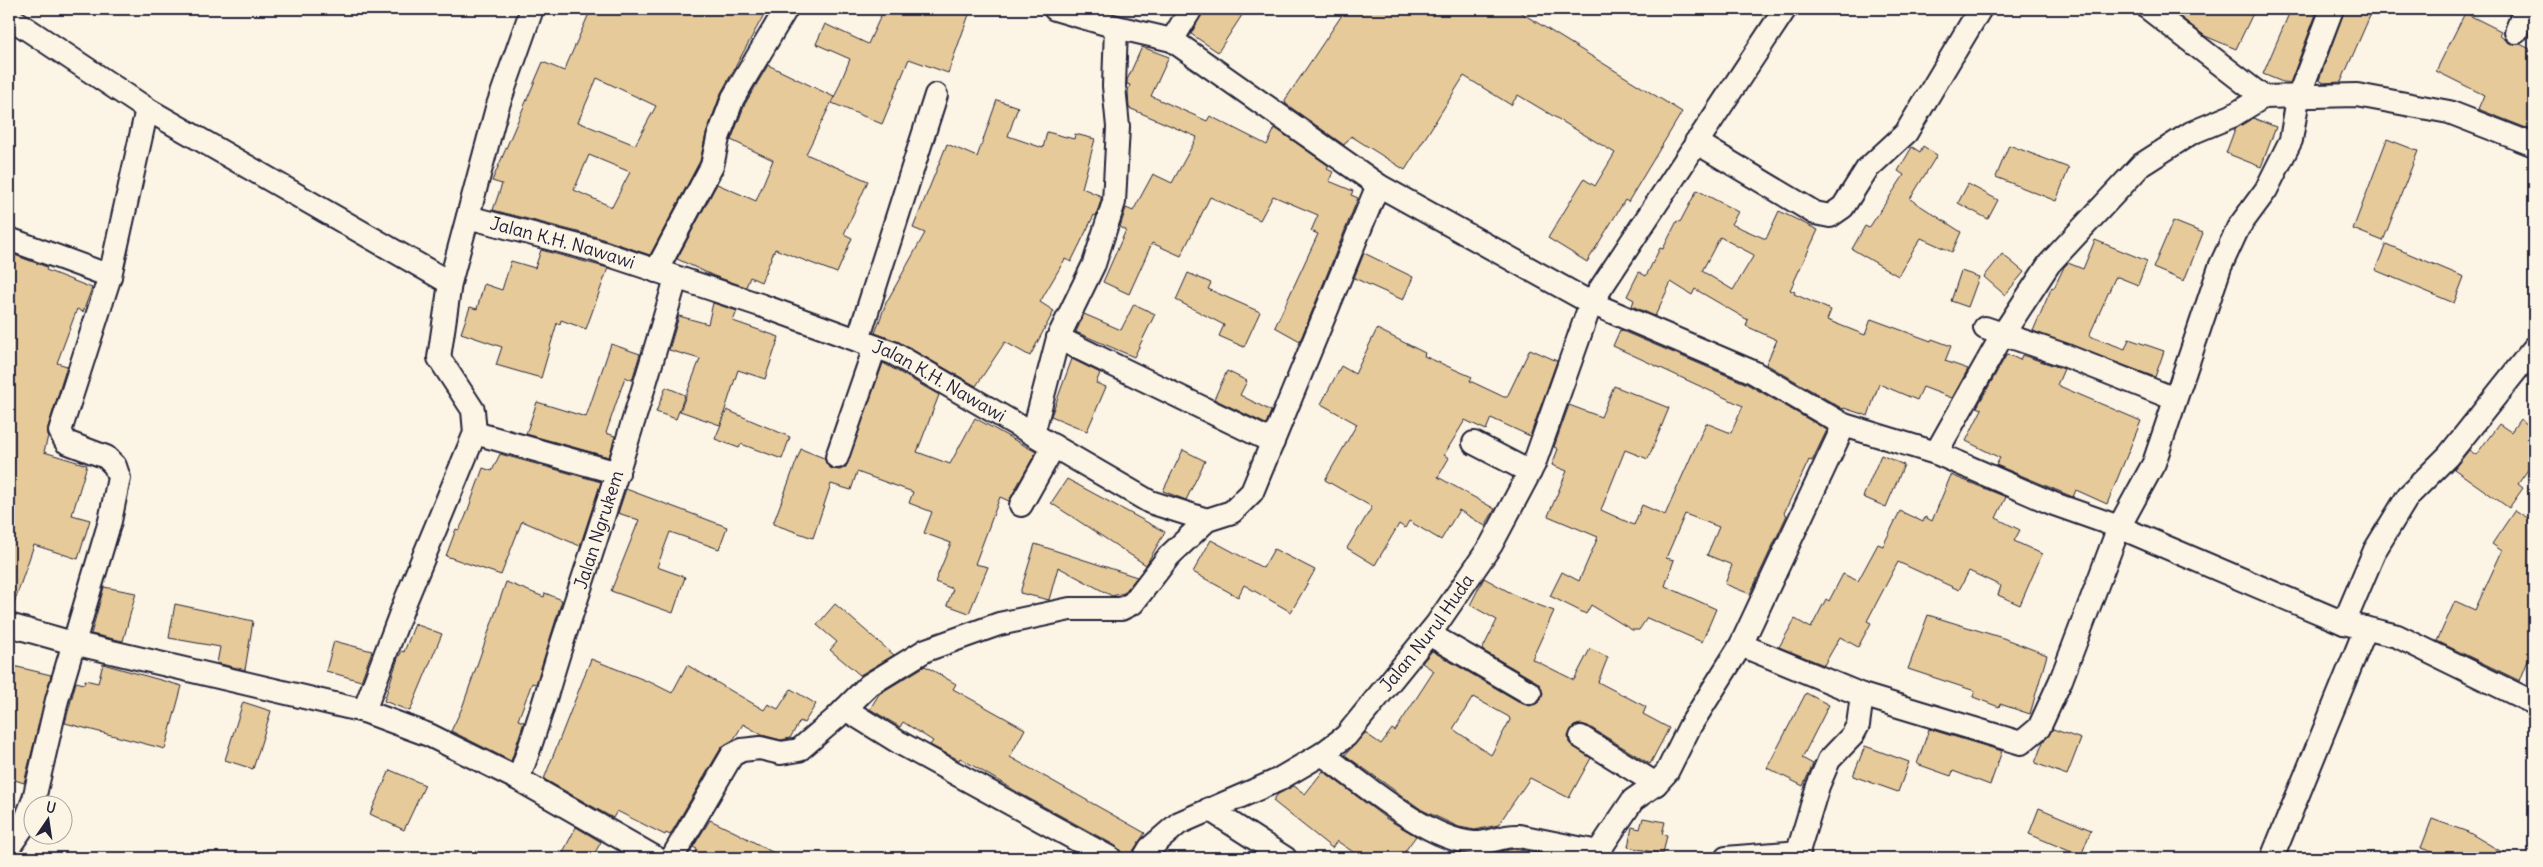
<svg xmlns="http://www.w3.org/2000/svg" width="2543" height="867" viewBox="0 0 2543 867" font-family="Delius,sans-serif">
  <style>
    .building { fill: #e7ca9a; stroke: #22223b; fill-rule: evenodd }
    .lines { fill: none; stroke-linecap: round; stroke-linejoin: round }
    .street-casing { stroke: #22223b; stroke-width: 26 }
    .street { stroke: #fcf5e5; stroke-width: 22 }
    .labels { text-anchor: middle; stroke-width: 5; stroke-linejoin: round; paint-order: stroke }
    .street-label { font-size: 18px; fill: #22223b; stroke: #fcf5e5 }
  </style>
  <rect width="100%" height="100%" fill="#fcf5e5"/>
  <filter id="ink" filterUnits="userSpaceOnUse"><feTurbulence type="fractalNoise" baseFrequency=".02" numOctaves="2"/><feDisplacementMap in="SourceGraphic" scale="10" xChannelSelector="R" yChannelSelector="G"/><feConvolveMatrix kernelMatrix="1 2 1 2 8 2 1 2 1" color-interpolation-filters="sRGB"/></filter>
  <g filter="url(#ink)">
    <!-- building -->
    <g class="building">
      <path d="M591 9H767L721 93 706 134 700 161 650 255 597 237 493 210 502 184 492 181 543 62 564 71ZM597 78 656 106 635 145 578 122ZM589 155 630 172 612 207 574 190Z"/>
      <path d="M884 9H971L948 73 909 59 882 124 832 103 850 59 816 44 825 24 868 44Z"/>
      <path d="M1204 9H1246L1218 52 1191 34Z"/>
      <path d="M1346 9H1515L1682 112 1628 202 1625 200 1587 262 1548 238 1584 179 1595 186 1615 153 1518 95 1511 105 1464 76 1405 170 1351 136 1344 145 1286 104 1285 100Z"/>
      <path d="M2170 9H2255L2236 49 2205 36Z"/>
      <path d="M2291 9H2318L2290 83H2285L2263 74Z"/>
      <path d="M2345 9H2373L2341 82 2324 83 2319 80Z"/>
      <path d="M2465 13 2501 31 2499 35 2511 44H2520L2534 51V131L2478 109 2484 95 2436 71Z"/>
      <path d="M1142 47 1169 57 1151 96 1207 121 1210 116 1267 145 1275 128 1329 166 1327 169 1333 172 1329 181 1353 191 1351 195 1358 198 1300 341 1275 327 1318 234 1311 231 1318 215 1273 196 1260 220 1210 197 1181 256 1152 243 1129 294 1103 282 1126 230 1120 227 1126 208 1133 211 1153 174 1172 183 1197 137 1129 108 1128 91 1130 85 1127 84V80Z"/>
      <path d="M768 65 834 97 806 154 868 181 844 234 852 238 837 273 775 249 761 282 750 277 746 287 714 276 677 259 717 184 756 201 773 160 731 140 745 104Z"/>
      <path d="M997 100 1018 107 1008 136 1043 148 1047 132 1074 139 1075 134 1095 139 1082 188 1101 196V200L1096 216 1094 215 1071 262 1065 259 1040 302 1054 311 1030 356 1005 342 976 386 899 342 875 333 886 303 925 233 913 228 947 144 977 157Z"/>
      <path d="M2253 118 2276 127 2261 167 2226 153 2235 129Z"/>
      <path d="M2387 139 2418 151 2383 241 2353 229Z"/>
      <path d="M2009 145 2069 168 2056 201 1996 177Z"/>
      <path d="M1923 146 1937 155 1910 199 1961 232 1952 252 1921 238 1898 276 1852 249 1865 226 1869 228 1904 175 1898 171 1912 147 1920 152Z"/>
      <path d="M1968 184 1998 200 1988 219 1958 203Z"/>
      <path d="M1697 190 1738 212 1731 224 1766 239 1779 211 1818 230 1790 290 1795 292 1794 294 1831 310 1827 320 1865 335 1871 319 1931 341 1932 339 1951 346 1945 361 1968 369 1952 398 1923 387 1917 400 1879 384 1868 416 1844 408 1843 409 1766 364 1777 340 1746 326 1748 320 1695 289 1692 295 1671 282 1655 316 1632 306 1634 300 1627 296 1639 272 1646 276 1660 248 1663 249 1677 221 1680 222ZM1720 237 1754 255 1733 290 1702 271Z"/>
      <path d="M2173 221 2203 233 2184 281 2153 268Z"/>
      <path d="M2095 240 2147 261 2138 285 2118 277 2115 278 2089 336 2125 349 2129 339 2164 351 2155 377 2033 331 2052 287 2054 288 2064 267 2068 263 2083 269Z"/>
      <path d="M2386 244 2464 277 2454 303 2375 270Z"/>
      <path d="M541 250 608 268 586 329 561 320 560 324 557 323 541 378 496 365 502 347 461 333 470 307 477 309 484 284 502 290 511 261 535 268Z"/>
      <path d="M9 253 47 267 46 270 92 288 83 312 77 309 57 363 67 366 48 427V436L44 452 87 465 72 515 90 520 78 559 34 545 12 609 9 608Z"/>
      <path d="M1364 253 1413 277 1403 300 1354 278Z"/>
      <path d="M2002 254 2024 272 2005 295 1984 277Z"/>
      <path d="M1961 271 1979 277 1968 307 1951 301Z"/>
      <path d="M1188 273 1211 283 1208 289 1260 312 1244 347 1219 336 1224 325 1176 300Z"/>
      <path d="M713 303 737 311 733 321 779 337 765 379 738 370 720 425 680 411 700 359 669 350 679 316 708 324Z"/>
      <path d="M1134 304 1155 314 1134 357 1076 332 1084 314 1121 330Z"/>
      <path d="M1377 329 1425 353 1424 356 1472 377 1470 381 1504 397H1507L1530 349 1557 361 1530 436 1491 418 1486 430 1465 420 1444 455 1449 458 1438 477 1495 509 1485 526 1459 510 1441 540 1409 521 1405 528 1399 524 1375 565 1347 548 1372 507 1325 480 1357 424 1321 404 1341 366 1355 374Z"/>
      <path d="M1620 330 1747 384 1827 430 1812 461 1809 460 1784 513 1787 515 1750 594 1725 584 1732 565 1707 555 1719 527 1685 514 1666 558 1674 560 1665 586 1716 609 1702 642 1647 618 1639 630H1632L1591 605 1586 614 1550 596 1562 572 1579 581 1598 537 1548 516 1567 471 1552 465 1558 449 1554 447 1569 405 1601 417 1614 386 1669 408 1648 459 1625 450 1601 510 1634 525 1642 505 1665 515 1706 423 1731 433 1743 406 1613 346Z"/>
      <path d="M611 344 640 354 632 380 625 377 606 433 615 436 609 457 526 434 537 402 586 417Z"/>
      <path d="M2007 354 2020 360 2022 355 2064 369 2057 385 2141 421 2107 504 2076 490 2073 497 1996 465 2000 458 1966 441 1982 409 1977 407Z"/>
      <path d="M1072 359 1100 373 1096 383 1106 387 1087 431 1051 416Z"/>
      <path d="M883 363 939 395 917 452 950 464 975 418 1036 452 1009 501 1000 497 975 564 988 567 969 613 947 605 953 589 935 582 951 543 924 533 932 512 909 503 913 492 857 472 851 490 831 484 813 538 773 524 801 449 824 458 827 465 832 469 840 470 846 467Z"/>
      <path d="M1227 371 1247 381 1240 395 1271 411 1266 424 1214 399Z"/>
      <path d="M666 387 685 395 676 419 656 412Z"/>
      <path d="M727 410 790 437 782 459 741 444 739 448 715 439Z"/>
      <path d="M2520 419 2534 429V461L2518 484 2523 488 2509 508 2454 469 2469 450 2476 455 2499 424 2511 432Z"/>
      <path d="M1183 450 1205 461 1186 500 1163 491Z"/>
      <path d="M500 454 601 482 580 546 522 521 501 575 446 556 456 529 459 530 465 518 483 468 492 471Z"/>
      <path d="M1881 455 1904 465 1886 507 1863 497Z"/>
      <path d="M1951 475 2006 497 1996 518 2020 530 2014 541 2042 554 2020 605 1998 595 2001 586 1969 571 1959 590 1898 562 1867 621 1871 623 1858 647 1840 637 1824 665 1779 647 1795 619 1811 628 1826 599 1829 601 1843 574 1858 581 1878 544 1883 546 1900 511 1923 522 1925 517 1932 521Z"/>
      <path d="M1067 479 1165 532 1146 565 1051 503Z"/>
      <path d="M626 489 727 527 719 549 670 532 657 567 685 577 673 613 611 591 639 520 618 513Z"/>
      <path d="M2515 510 2534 522V645L2520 681 2437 641 2455 601 2475 610 2502 551 2492 544Z"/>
      <path d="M1211 540 1263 568 1274 549 1315 570 1291 612 1244 585 1238 597 1193 572Z"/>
      <path d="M1035 544 1137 577 1124 593 1112 596 1058 567 1049 600 1020 593Z"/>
      <path d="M1484 578 1520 598 1554 611 1532 659 1574 680 1590 649 1608 657 1598 682 1646 707 1643 714 1669 728 1650 764 1588 726 1581 724 1574 726 1568 736 1569 743 1591 758 1569 798 1530 778 1498 825 1475 830 1459 827 1422 810 1345 755 1365 733 1381 744 1392 729 1395 731 1434 671 1422 663 1432 651 1523 704 1530 706 1541 700 1543 693 1537 682 1482 650 1497 620 1470 605ZM1473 697 1509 717 1510 720 1491 755 1453 729Z"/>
      <path d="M506 582 544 597 545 593 562 600 536 684 532 683 518 720 524 722 511 761 451 731 462 708Z"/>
      <path d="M104 587 136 593 123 641 91 634Z"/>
      <path d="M175 604 253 621 245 670 217 663 220 647 169 638Z"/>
      <path d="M835 604 894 655 860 675 830 650 837 642 817 625Z"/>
      <path d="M1928 615 2003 638 2047 655 2030 714 2000 704 1999 707 1973 697 1975 691 1908 669Z"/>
      <path d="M415 624 442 634 410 711 384 701 398 658 402 651 404 652Z"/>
      <path d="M334 641 372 651 361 681 326 671Z"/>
      <path d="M591 659 652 683 672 693 687 665 764 710 768 704 778 709 791 689 816 704 804 723 800 721 790 738 781 740 762 735 743 724 734 739 721 748 670 835 666 833 665 835 617 811 613 818 544 779Z"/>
      <path d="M103 664 182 686 165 749 65 723 76 682 84 684 85 680 98 683Z"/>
      <path d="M9 665 51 675 24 783 9 778Z"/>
      <path d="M925 666 956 684 953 689 1025 729 1010 757 1145 833 1133 851 1131 858H1123L1121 852 1116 846 1019 793 960 758 959 760 930 745 933 741 903 722 900 727 870 709 879 694Z"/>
      <path d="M1806 693 1829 705 1802 758 1813 764 1803 786 1767 768Z"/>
      <path d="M243 702 271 711 253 769 225 760Z"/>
      <path d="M1929 729 2002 751 1990 785 1953 771 1951 776 1917 764Z"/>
      <path d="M2053 729 2081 739 2067 775 2035 763 2043 742Z"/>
      <path d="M1865 746 1909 762 1898 792 1853 776Z"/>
      <path d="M390 770 425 785 404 830 370 814Z"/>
      <path d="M1323 771 1387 819 1416 836 1400 858H1362L1337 841 1332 848 1273 801 1278 794 1294 786 1305 794Z"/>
      <path d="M2039 808 2091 830 2081 856 2029 834Z"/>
      <path d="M1643 818 1665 822 1662 834 1667 835 1663 854 1628 847 1632 827 1640 829Z"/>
      <path d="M2432 819 2468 832 2512 858H2449L2421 848Z"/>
      <path d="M710 820 739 834 783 858H693L697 849 693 847Z"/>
      <path d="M576 827 601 842 592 858H560Z"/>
      <path d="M1513 849 1542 854V858H1457L1459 853 1481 856Z"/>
    </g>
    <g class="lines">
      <!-- street casing -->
      <g class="street-casing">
        <g id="street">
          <path d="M2149 9 2263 97"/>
          <path d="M9 17 147 109 450 283"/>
          <path d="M1116 27 1172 40 1378 185 1591 303 1753 372 1844 425 1936 453 2054 504 2119 527 2344 623 2397 636 2534 703"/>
          <path d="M2516 32 2525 9"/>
          <path d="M1172 40 1191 9"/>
          <path d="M1696 142 1815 213 1830 216 1843 207 1867 169 1906 133 1980 9"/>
          <path id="s1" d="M468 217 594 250 763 306 893 353 1150 502 1207 520"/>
          <path d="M9 239 110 276"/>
          <path d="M656 271 712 166 718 138 733 98 786 9"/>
          <path d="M1985 328 2064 355 2175 399"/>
          <path d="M1058 338 1273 442"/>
          <path d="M858 340 936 95"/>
          <path d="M475 433 618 473"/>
          <path d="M1033 434 1058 338 1094 264 1114 202 1118 127 1114 86 1116 27 1055 9"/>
          <path d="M1474 443 1530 472"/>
          <path d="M1936 453 2003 334 2049 264 2141 165 2191 133 2232 116 2263 97 2357 95 2449 112 2534 145"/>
          <path d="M837 457 875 347"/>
          <path d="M1021 505 1054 446"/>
          <path d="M2344 623 2375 550 2408 496 2448 456 2534 348"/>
          <path d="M9 625 73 643 364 711 429 735 518 779 656 858"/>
          <path d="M1429 634 1530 693"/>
          <path d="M1741 645 1862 695 1858 725 1852 736 1829 760 1818 786 1796 858"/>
          <path d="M1862 695 2021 743 2039 728 2061 680 2119 527 2154 463 2220 267 2238 228 2266 190 2291 140 2298 98 2332 9"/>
          <path d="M845 709 900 743 1110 858"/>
          <path d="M364 711 405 602 475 433 473 410 439 358 450 283 497 108 532 9"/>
          <path d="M1581 737 1656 784"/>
          <path d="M1322 754C1361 782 1427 840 1474 843 1488 844 1501 835 1519 836L1598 852"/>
          <path id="s2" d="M518 779C537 732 549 682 565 634 604 516 642 398 676 278"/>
          <path d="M1209 809 1285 858"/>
          <path d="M9 847 23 827 34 799 57 700 110 521 119 478 115 466 106 457 66 442 60 431 110 276 147 109"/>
          <path d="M672 858 732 755 742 750 760 748 781 753 799 750 836 718 869 685 926 650 999 624 1070 609H1121L1133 603 1169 556 1207 520 1232 512 1252 492 1378 185"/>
          <path id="s3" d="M1144 858 1150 848 1179 823 1276 781 1322 754 1346 736 1436 625 1491 545 1534 464 1591 303 1785 9"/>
          <path d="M1594 858 1633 800 1656 784 1667 772 1690 726 1741 645 1844 425"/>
          <path d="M1726 858 1799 852"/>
          <path d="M2272 858 2366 628"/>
        </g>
      </g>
      <!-- street -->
      <use href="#street" class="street"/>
    </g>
  </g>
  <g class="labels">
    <!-- street labels -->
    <g class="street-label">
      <text dy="6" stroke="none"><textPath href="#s1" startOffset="98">Jalan K.H. Nawawi</textPath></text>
      <text dy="6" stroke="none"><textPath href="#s1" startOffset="500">Jalan K.H. Nawawi</textPath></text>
      <text dy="6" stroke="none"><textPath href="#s2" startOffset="262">Jalan Ngrukem</textPath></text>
      <text dy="6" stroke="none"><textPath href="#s3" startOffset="370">Jalan Nurul Huda</textPath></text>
    </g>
  </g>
  <!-- margin -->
  <rect width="2543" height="867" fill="none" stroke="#fcf5e5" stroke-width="30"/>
  <rect x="15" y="15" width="2513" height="837" fill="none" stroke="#22223b" stroke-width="2" filter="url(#ink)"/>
  <!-- north arrow -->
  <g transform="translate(48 820) rotate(13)"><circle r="24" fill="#fcf5e5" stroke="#a5a1a1"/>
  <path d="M0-4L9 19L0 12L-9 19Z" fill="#22223b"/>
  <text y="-8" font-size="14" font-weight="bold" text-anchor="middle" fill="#22223b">U</text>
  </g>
</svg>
